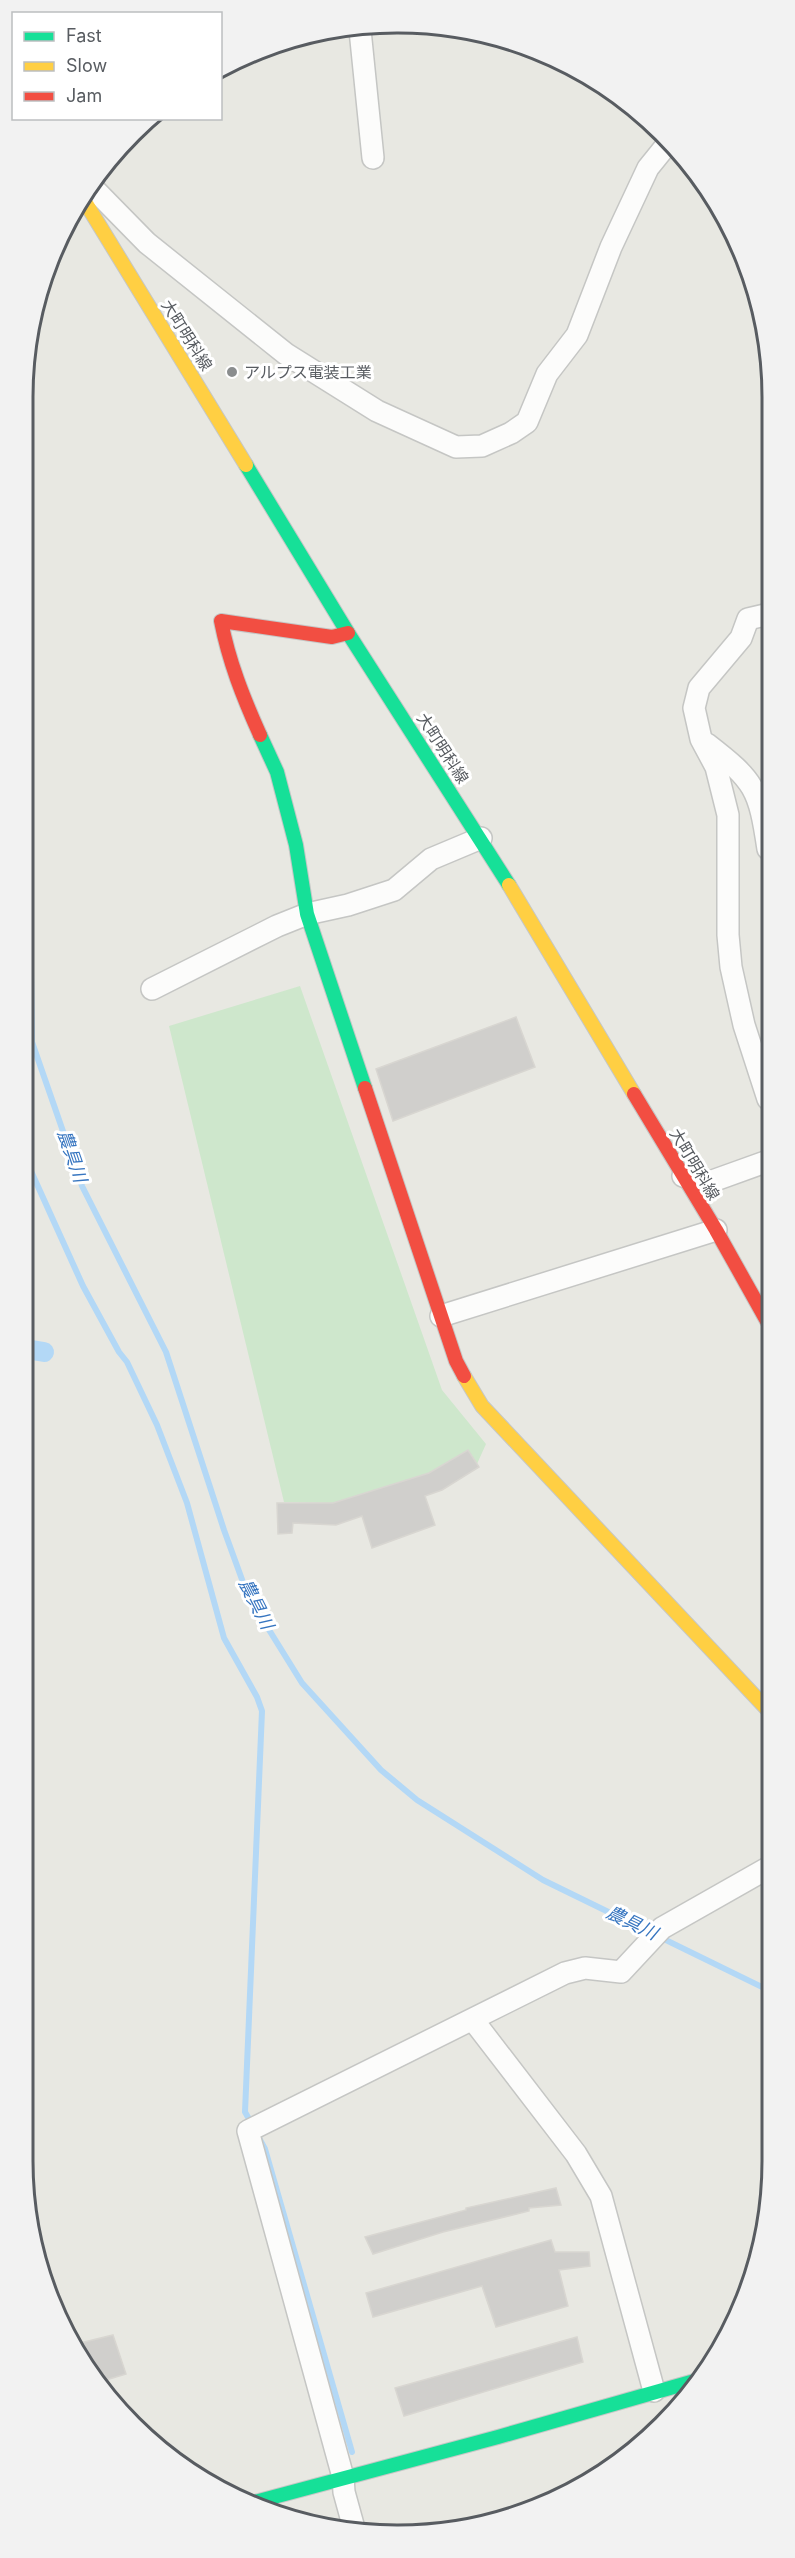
<svg xmlns="http://www.w3.org/2000/svg" width="795" height="2558" viewBox="0 0 795 2558" font-family="Inter,'Noto Sans JP',sans-serif">
  <style>
    .green { fill: #cee7cc }
    .lines { fill: none; stroke-linecap: round; stroke-linejoin: round }
    .stream { stroke: #b3d8f6; stroke-width: 6 }
    .canal { stroke: #b3d8f6; stroke-width: 20 }
    .building { fill: #d0cfcc; stroke: #d8d6d1; stroke-width: 1.5 }
    .street-casing { stroke: #c5c6c4; stroke-width: 24 }
    .fast-casing { stroke: #c5c7c6; stroke-width: 16 }
    .slow-casing { stroke: #c5c7c6; stroke-width: 16 }
    .jam-casing { stroke: #c5c7c6; stroke-width: 16 }
    .street { stroke: #fcfcfb; stroke-width: 21 }
    .fast { stroke: #16e098; stroke-width: 14 }
    .slow { stroke: #ffcf43; stroke-width: 14 }
    .jam { stroke: #f24e42; stroke-width: 14 }
    .poi-dot { fill: #8a8d8e; stroke: #fff; stroke-width: 2 }
    .labels { text-anchor: middle; stroke-width: 6; stroke-linejoin: round; paint-order: stroke }
    .street-label { font-size: 16px; fill: #585c61; stroke: #fff }
    .poi-label { font-size: 16px; fill: #585c61; stroke: #fff; text-anchor: start }
    .water-label { font-size: 18px; font-style: italic; fill: #3675c0; stroke: #fff }
    .rim { fill: none; stroke: #585c61; stroke-width: 3 }
  </style>
  <rect width="100%" height="100%" fill="#e8e8e2"/>
  <!-- green -->
  <path class="green" d="M300 986 442 1390 486 1444 477 1464 468 1450 429 1473 333 1503 284 1502 169 1026Z"/>
  <g class="lines">
    <!-- stream -->
    <g class="stream">
      <path d="M27 959 31 971 32 1042 82 1186 166 1352 224 1530 248 1596 302 1683 381 1770 417 1800 543 1880 766 1989"/>
      <path d="M26 1160 83 1286 119 1352 127 1362 157 1425 187 1503 224 1638 257 1697 262 1711 245 2112 253 2126"/>
      <path d="M259 2138 265 2149 352 2452"/>
    </g>
    <!-- canal -->
    <path class="canal" d="M26 1349 44 1352"/>
  </g>
  <!-- building -->
  <g class="building">
    <path d="M516 1017 535 1067 393 1121 376 1069Z"/>
    <path d="M468 1450 479 1467 442 1490 425 1496 435 1525 372 1548 362 1516 336 1525 293 1523 292 1533 278 1534 277 1503H333L429 1473Z"/>
    <path d="M556 2188 561 2205 529 2208V2211L443 2232 373 2254 365 2237 466 2210V2208Z"/>
    <path d="M551 2240 555 2252H589L590 2266 559 2270 568 2306 496 2327 482 2286 373 2317 366 2293Z"/>
    <path d="M113 2335 126 2374 99 2382 76 2344Z"/>
    <path d="M577 2337 583 2362 404 2416 395 2388Z"/>
  </g>
  <g class="lines">
    <!-- street casing -->
    <g class="street-casing">
      <g id="street">
        <path d="M360 30 373 158"/>
        <path d="M85 190 94 189 147 243 286 354 377 411 456 447 482 446 511 433 527 422 547 374 577 335 611 247 648 168 669 142"/>
        <path d="M707 744C755 781 759 789 768 849"/>
        <path d="M152 989 277 926 307 914 348 905 394 890 431 859 481 838"/>
        <path d="M768 1099 744 1025 731 967 728 935V815L716 767 701 739 694 708 699 688 741 638 748 619 769 614"/>
        <path d="M683 1176 704 1184 768 1161"/>
        <path d="M441 1316 716 1230"/>
        <path d="M473 2020 576 2154 601 2196 654 2391"/>
        <path d="M355 2532 344 2492 343 2477 248 2131 565 1973 585 1968 621 1972 662 1928 766 1869"/>
      </g>
    </g>
    <!-- fast casing -->
    <g class="fast-casing">
      <g id="fast">
        <path d="M246 465 348 633 509 885"/>
        <path d="M260 735 277 772 296 845 307 914 365 1088"/>
        <path d="M251 2503 498 2437 698 2380"/>
      </g>
    </g>
    <!-- slow casing -->
    <g class="slow-casing">
      <g id="slow">
        <path d="M82 197 246 465"/>
        <path d="M509 885 634 1094"/>
        <path d="M464 1376 482 1406 766 1708"/>
      </g>
    </g>
    <!-- jam casing -->
    <g class="jam-casing">
      <g id="jam">
        <path d="M260 735C243 697 229 662 221 621L332 637 348 633"/>
        <path d="M365 1088 456 1361 464 1376"/>
        <path d="M634 1094 716 1230 767 1321"/>
      </g>
    </g>
    <!-- street -->
    <use href="#street" class="street"/>
    <!-- fast -->
    <use href="#fast" class="fast"/>
    <!-- slow -->
    <use href="#slow" class="slow"/>
    <!-- jam -->
    <use href="#jam" class="jam"/>
  </g>
  <!-- markers -->
  <circle class="poi-dot" cx="232" cy="372" r="6"/>
  <g class="labels">
    <!-- street labels -->
    <g class="street-label">
      <text transform="translate(187 335) rotate(58)" y="6">大町明科線</text>
      <text transform="translate(443 748) rotate(57)" y="6">大町明科線</text>
      <text transform="translate(695 1164) rotate(59)" y="6">大町明科線</text>
    </g>
    <!-- poi labels -->
    <g class="poi-label">
      <text x="244" y="378">アルプス電装工業</text>
    </g>
    <!-- water labels -->
    <g class="water-label">
      <text transform="translate(72 1156) rotate(71)" y="6">農具川</text>
      <text transform="translate(256 1604) rotate(63)" y="6">農具川</text>
      <text transform="translate(632 1923) rotate(26)" y="6">農具川</text>
    </g>
  </g>
  <!-- crop -->
  <path d="M0 0H795V2558H0ZM397 33H398A364 364 0 0 1 762 397V2161A364 364 0 0 1 398 2525H397A364 364 0 0 1 33 2161V397A364 364 0 0 1 397 33Z" fill="#f2f2f2" fill-rule="evenodd"/>
  <path class="rim" d="M397 33H398A364 364 0 0 1 762 397V2161A364 364 0 0 1 398 2525H397A364 364 0 0 1 33 2161V397A364 364 0 0 1 397 33Z"/>
  <!-- legend -->
  <rect x="12" y="12" width="210" height="108" fill="#ffffff" stroke="#bcbec0" stroke-width="1.5"/>
  <rect x="24" y="32" width="30" height="9" fill="#16e098" stroke="#bcbec0" stroke-width="1.5"/>
  <text x="66" y="42" font-size="18" fill="#585c61">Fast</text>
  <rect x="24" y="62" width="30" height="9" fill="#ffcf43" stroke="#bcbec0" stroke-width="1.5"/>
  <text x="66" y="72" font-size="18" fill="#585c61">Slow</text>
  <rect x="24" y="92" width="30" height="9" fill="#f24e42" stroke="#bcbec0" stroke-width="1.5"/>
  <text x="66" y="102" font-size="18" fill="#585c61">Jam</text>
</svg>
